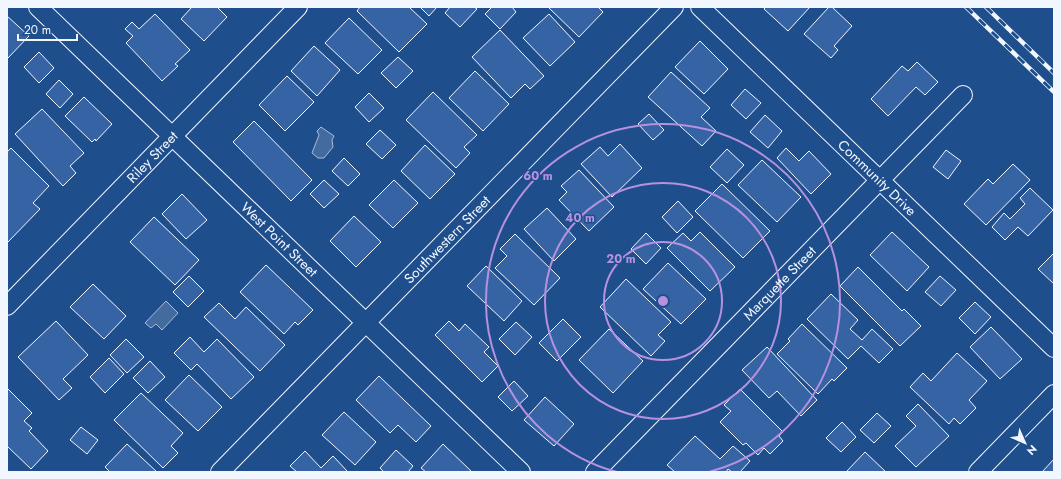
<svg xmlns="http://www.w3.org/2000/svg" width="1061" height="479" viewBox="0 0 1061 479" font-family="Jost,sans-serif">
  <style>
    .water { fill: #446ba0; stroke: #a8bbd7 }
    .building { fill: #3563a3; stroke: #f2f6ff }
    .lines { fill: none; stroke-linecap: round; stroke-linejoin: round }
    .minor-casing { stroke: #f2f6ff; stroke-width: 20 }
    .minor { stroke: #1f4e8c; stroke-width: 18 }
    .rail-casing { stroke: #f2f6ff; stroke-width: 4.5 }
    .rail { stroke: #1f4e8c; stroke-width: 3; stroke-dasharray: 9; stroke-linecap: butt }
    .ring { fill: none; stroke: #b691df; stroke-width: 2 }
    .labels { text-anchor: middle; stroke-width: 3; stroke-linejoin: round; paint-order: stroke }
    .street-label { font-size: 14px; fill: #f2f6ff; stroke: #1f4e8c }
    .centre { fill: #b691df; stroke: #1f4e8c; stroke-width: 2 }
    .ring-label { font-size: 12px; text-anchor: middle; font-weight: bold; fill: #b691df; stroke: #1f4e8c; stroke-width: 3; stroke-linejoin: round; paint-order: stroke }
  </style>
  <rect width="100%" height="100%" fill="#1f4e8c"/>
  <!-- water -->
  <g class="water">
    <path d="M321 127 334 136 332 140 333 147 324 158H318L312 153 319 135 317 131Z"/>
    <path d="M166 301 178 313 162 330 156 324 151 328 145 323Z"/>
  </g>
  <!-- building -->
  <g class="building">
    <path d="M192 7H217L227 17 204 41 181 19Z"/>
    <path d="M360 7H409L427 24 399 52 357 11Z"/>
    <path d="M420 7H437L429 16Z"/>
    <path d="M450 7H474L477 9 460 27 445 13Z"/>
    <path d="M492 7H512L516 12 500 29 485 14Z"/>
    <path d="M548 7H598L603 12 579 37Z"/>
    <path d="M766 7H810L788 31 764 9Z"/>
    <path d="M829 7H832L852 26 834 46 838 50 831 58 804 34Z"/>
    <path d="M155 14 190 50 175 64 178 66 162 81 126 43 133 36 125 29 132 22 139 29Z"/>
    <path d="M549 14 575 42 550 66 523 38Z"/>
    <path d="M7 16 29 36 7 59Z"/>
    <path d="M349 18 382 50 358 74 325 43Z"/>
    <path d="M500 30 544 76 530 89 525 84 511 98 472 57Z"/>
    <path d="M700 41 728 69 704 94 675 67Z"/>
    <path d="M314 46 340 70 317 96 291 71Z"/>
    <path d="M39 52 54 68 39 83 24 67Z"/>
    <path d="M398 57 413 71 396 88 381 73Z"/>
    <path d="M917 62 938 82 925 95 916 87 888 116 871 99 902 66 908 71Z"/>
    <path d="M475 71 509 104 483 131 449 98Z"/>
    <path d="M671 72 710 108 701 117 716 131 702 146 648 97Z"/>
    <path d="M287 76 314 102 285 131 259 105Z"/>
    <path d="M59 80 73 94 60 108 46 94Z"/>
    <path d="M745 89 761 103 746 119 731 105Z"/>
    <path d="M433 92 477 135 464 147 470 153 456 168 406 120Z"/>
    <path d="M369 93 384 108 369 122 355 107Z"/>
    <path d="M84 97 112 124 96 141 95 139 92 142 65 116Z"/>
    <path d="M42 109 84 153 70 166 76 173 63 186 15 134Z"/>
    <path d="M649 114 664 130 653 140 638 124Z"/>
    <path d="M765 115 782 131 768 148 750 132Z"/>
    <path d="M254 121 312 180 291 201 233 142Z"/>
    <path d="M380 130 396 145 382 159 366 144Z"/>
    <path d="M620 144 642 168 612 197 581 164 600 147 608 156Z"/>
    <path d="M425 145 455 174 430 199 401 171Z"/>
    <path d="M11 148 49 186 33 203 40 209 7 243V152Z"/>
    <path d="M786 148 799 161 809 151 831 174 811 194 777 158Z"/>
    <path d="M727 149 744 165 727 183 710 167Z"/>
    <path d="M946 150 961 161 948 179 933 167Z"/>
    <path d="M344 158 360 174 348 186 332 171Z"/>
    <path d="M762 160 801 197 777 222 738 185Z"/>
    <path d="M1013 164 1030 180 986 225 964 204 988 179 993 184Z"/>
    <path d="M579 170 614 207 589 231 559 200 567 192 561 186Z"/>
    <path d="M324 180 339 194 324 208 310 194Z"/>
    <path d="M394 180 418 203 393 228 369 205Z"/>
    <path d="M722 184 770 231 743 258 695 211Z"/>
    <path d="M1030 188 1053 210 1028 236 1018 227 1005 240 992 227 1004 213 1010 219 1025 204 1020 198Z"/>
    <path d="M182 194 207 220 186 239 162 214Z"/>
    <path d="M678 201 693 217 677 233 662 217Z"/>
    <path d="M547 208 576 239 554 261 524 229Z"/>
    <path d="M354 216 381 242 356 267 330 241Z"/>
    <path d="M154 217 199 260 175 285 130 242Z"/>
    <path d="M700 232 735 267 710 291 667 248 683 233 691 241Z"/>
    <path d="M892 232 929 267 907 291 870 255Z"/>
    <path d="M646 233 661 248 646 264 631 249Z"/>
    <path d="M515 234 560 278 534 305 495 268 507 256 500 249Z"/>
    <path d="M1054 253V284L1038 269Z"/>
    <path d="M668 263 706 299 681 324 643 289Z"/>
    <path d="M266 265 313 310 298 325 295 322 284 334 240 292Z"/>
    <path d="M486 266 522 301 504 321 467 286Z"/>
    <path d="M858 267 902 311 904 309 921 326 900 346 840 286Z"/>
    <path d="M189 276 204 291 188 307 173 292Z"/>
    <path d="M940 276 956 290 941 306 925 292Z"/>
    <path d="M626 279 671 322 658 335 665 341 651 356 600 307Z"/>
    <path d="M93 284 126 316 104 339 70 307Z"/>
    <path d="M831 294 858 320 850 329 862 340 872 329 893 349 879 363 861 346 848 359 807 319Z"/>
    <path d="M975 302 991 317 975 334 959 318Z"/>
    <path d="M219 303 235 319 246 307 285 345 260 371 204 317Z"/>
    <path d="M563 319 581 337 557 361 539 343Z"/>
    <path d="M56 321 88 355 63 379 72 388 59 400 18 357Z"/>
    <path d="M449 321 459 331 465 324 489 347 484 352 498 366 482 382 435 335Z"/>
    <path d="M516 322 532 337 515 355 499 339Z"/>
    <path d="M802 324 847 368 834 381 832 379 818 394 777 354 790 341 788 339Z"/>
    <path d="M991 327 1022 359 1000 379 970 347Z"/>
    <path d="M609 329 643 361 613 393 579 360Z"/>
    <path d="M190 337 204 352 217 339 254 377 231 399 197 364 191 370 174 353Z"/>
    <path d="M126 339 144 357 127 373 110 355Z"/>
    <path d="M767 347 817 400 801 416 777 391 769 398 742 370Z"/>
    <path d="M957 353 987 381 969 400 976 408 960 424 954 418 949 424 910 387 923 373 931 381Z"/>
    <path d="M109 358 124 374 105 393 90 377Z"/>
    <path d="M150 361 165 377 148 393 133 378Z"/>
    <path d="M189 375 222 407 198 431 165 400Z"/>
    <path d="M379 376 431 426 416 442 398 425 390 433 356 400Z"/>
    <path d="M514 381 528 396 512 411 498 397Z"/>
    <path d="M7 388 32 413 24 421 32 428 29 431 48 451 31 469 7 446Z"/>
    <path d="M740 389 783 432 779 436 783 441 770 454 764 448 758 455 746 443 743 445 720 422 731 411 724 405Z"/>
    <path d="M141 393 183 433 171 446 178 453 163 468 114 420Z"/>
    <path d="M545 397 574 424 554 446 524 420Z"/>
    <path d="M918 404 949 436 916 467 895 446 916 426 906 416Z"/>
    <path d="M344 412 376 442 355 465 322 435Z"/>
    <path d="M877 413 891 426 874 443 860 430Z"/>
    <path d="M842 422 856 437 841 452 826 438Z"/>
    <path d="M81 427 98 440 87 454 70 440Z"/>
    <path d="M695 436 720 459 733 446 750 461 740 472H732L728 469 726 472H675L667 465Z"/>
    <path d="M127 444 157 472H110L105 467Z"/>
    <path d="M443 444 472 472H426L421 468Z"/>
    <path d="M396 450 413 466 408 472H384L380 468Z"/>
    <path d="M305 451 321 468 333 456 348 472H297L290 466Z"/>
    <path d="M865 452 886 472H846Z"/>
    <path d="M1054 459V472H1042Z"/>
  </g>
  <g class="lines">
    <!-- minor casing -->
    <g class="minor-casing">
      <g id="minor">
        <path id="s1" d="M38 7 521 472"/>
        <path id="s2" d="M700 7 1054 348"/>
        <path id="s3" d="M7 306 298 7"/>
        <path id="s4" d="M220 472 674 7"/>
        <path id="s5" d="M595 472 963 95"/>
        <path d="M978 472 1054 394"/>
      </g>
    </g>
    <!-- minor -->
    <use href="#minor" class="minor"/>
    <!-- rail casing -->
    <g class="rail-casing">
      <g id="rail">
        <path d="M966 7 1054 92"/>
        <path d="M986 7 1054 73"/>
      </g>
    </g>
    <!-- rail -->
    <use href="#rail" class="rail"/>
  </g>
  <!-- distance rings -->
  <g class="ring">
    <circle cx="663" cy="301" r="59"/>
    <circle cx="663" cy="301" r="118"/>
    <path d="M617 472A177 177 0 1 1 709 472"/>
  </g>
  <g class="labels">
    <!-- street labels -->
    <g class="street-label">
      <text dy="5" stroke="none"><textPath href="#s3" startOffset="208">Riley Street</textPath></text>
      <text dy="5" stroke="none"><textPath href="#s2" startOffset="246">Community Drive</textPath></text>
      <text dy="5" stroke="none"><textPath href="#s1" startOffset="335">West Point Street</textPath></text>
      <text dy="5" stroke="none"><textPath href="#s4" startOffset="325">Southwestern Street</textPath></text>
      <text dy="5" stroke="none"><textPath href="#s5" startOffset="264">Marquette Street</textPath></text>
    </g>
  </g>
  <circle cx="663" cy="301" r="6" class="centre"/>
  <g class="ring-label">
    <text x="538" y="180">60 m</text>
    <text x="580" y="222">40 m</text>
    <text x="621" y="263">20 m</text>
  </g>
  <!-- border -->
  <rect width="1061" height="479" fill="none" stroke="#f2f6ff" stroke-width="16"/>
  <!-- north arrow -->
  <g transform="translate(1025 443) rotate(135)" stroke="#1f4e8c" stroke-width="3" paint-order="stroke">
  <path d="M0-3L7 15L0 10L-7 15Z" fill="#f2f6ff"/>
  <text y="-6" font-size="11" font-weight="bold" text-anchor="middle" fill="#f2f6ff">N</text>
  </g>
  <!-- scale -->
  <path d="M18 34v6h59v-6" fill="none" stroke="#f2f6ff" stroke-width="2"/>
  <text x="24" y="34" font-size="12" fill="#f2f6ff" stroke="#1f4e8c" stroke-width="3" paint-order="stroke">20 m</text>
</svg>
